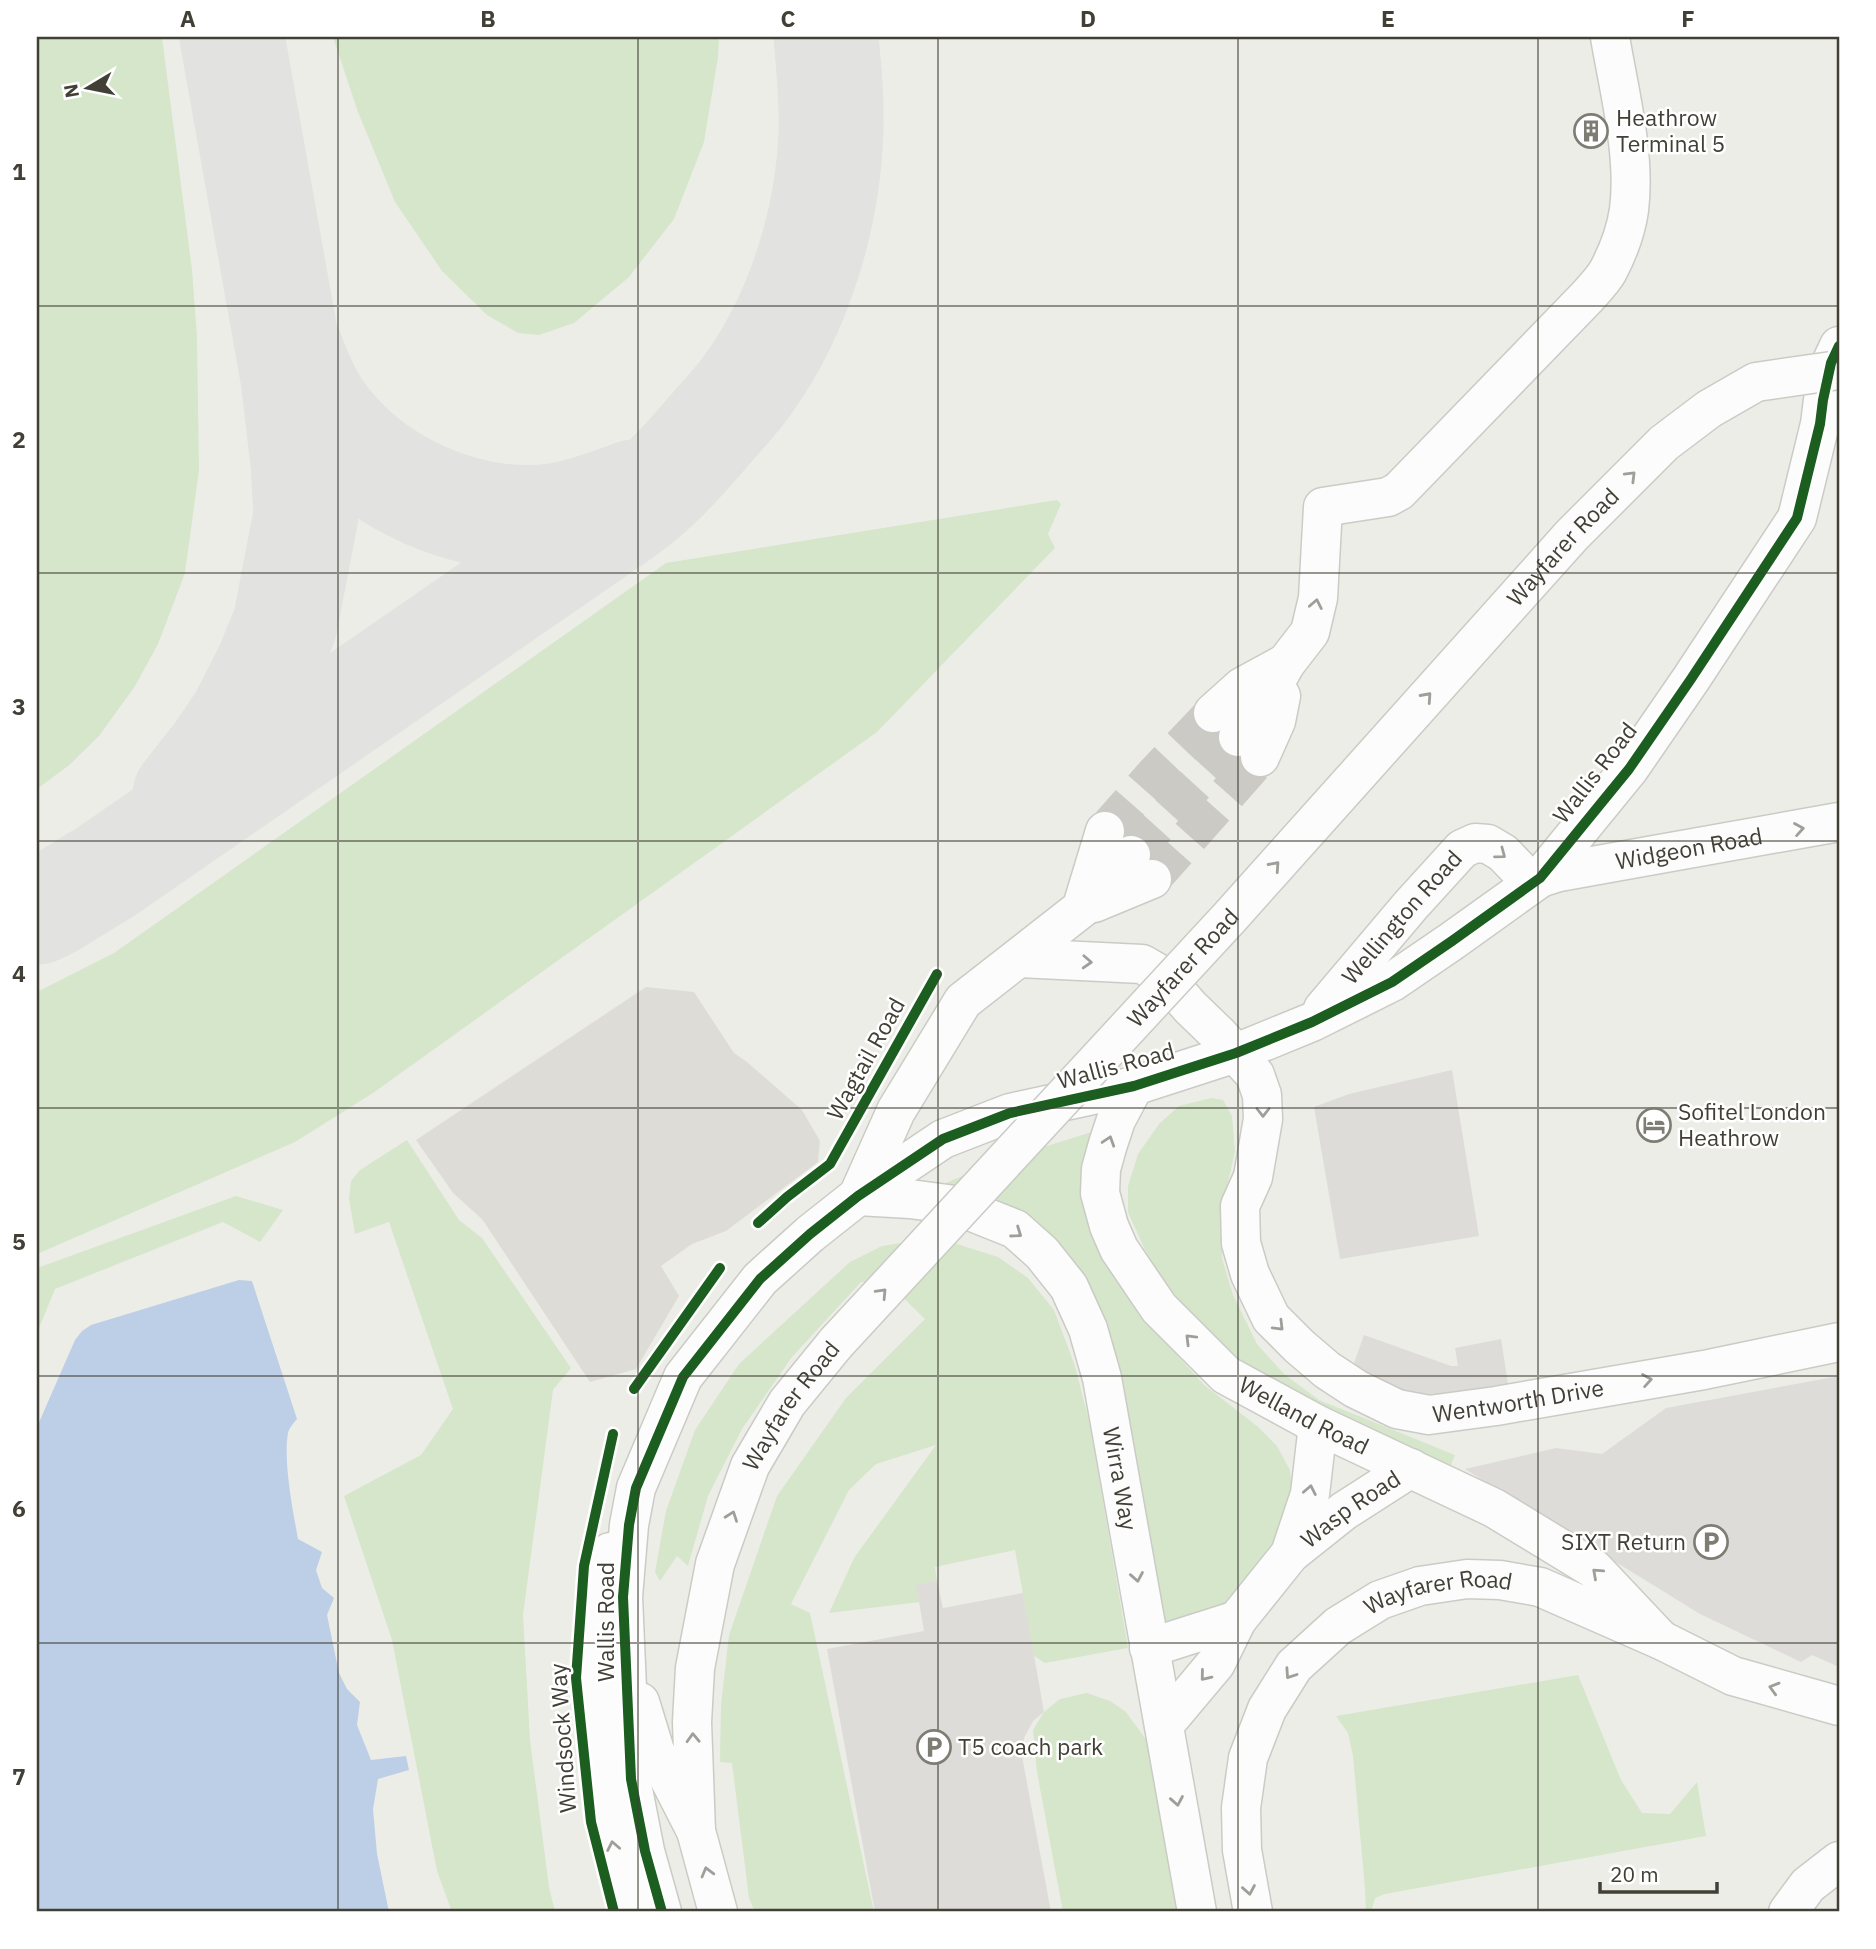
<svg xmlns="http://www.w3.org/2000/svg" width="1876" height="1949" viewBox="0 0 1876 1949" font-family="'IBM Plex Sans',sans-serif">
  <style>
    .industrial { fill: #dedcd6 }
    .green { fill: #d5e6ca }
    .parking { fill: #dddcd8 }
    .water { fill: #bdcee7 }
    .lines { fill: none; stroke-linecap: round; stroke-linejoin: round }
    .taxiway { stroke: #e2e2e0; stroke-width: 105 }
    .minor-tunnel { stroke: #cbcac4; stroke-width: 38; stroke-dasharray: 38 19; stroke-linecap: butt }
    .minor-casing { stroke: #cbcbc6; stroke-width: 41 }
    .tertiary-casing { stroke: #cbcbc6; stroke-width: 41 }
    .minor { stroke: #fcfcfc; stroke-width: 38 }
    .tertiary { stroke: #fcfcfc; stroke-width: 38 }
    .tertiary-bridge-casing { stroke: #cbcbc6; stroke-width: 41; stroke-linecap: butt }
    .tertiary-bridge { stroke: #fcfcfc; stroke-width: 38 }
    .cycleway-casing { stroke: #fff; stroke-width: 15 }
    .cycleway { stroke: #1b5e20; stroke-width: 10 }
    .oneway { stroke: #9f9e99 }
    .grid { fill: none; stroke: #424036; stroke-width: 2; stroke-opacity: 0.55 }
    .labels { text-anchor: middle; stroke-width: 5; stroke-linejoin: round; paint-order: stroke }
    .poi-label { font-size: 23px; fill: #424036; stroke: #fff; text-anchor: start }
    .street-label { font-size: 23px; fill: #424036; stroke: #fff }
    .neatline { fill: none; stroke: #424036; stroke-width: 2.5 }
    .grid-label { font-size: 23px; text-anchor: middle; font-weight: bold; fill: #424036 }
  </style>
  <rect width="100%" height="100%" fill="#edede8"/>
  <!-- industrial -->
  <path class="industrial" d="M646 987 694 992 734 1053 747 1062 802 1110 820 1141 818 1162 726 1231 692 1244 661 1266 679 1296 636 1369 590 1382 482 1219 453 1193 416 1140Z"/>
  <!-- green -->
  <g class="green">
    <path d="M37 37H162L192 270 197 337 199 470 185 573 158 644 135 686 99 736 68 766 37 789Z"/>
    <path d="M333 37H719L718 57 704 142 674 219 629 277 574 323 539 335 518 333 487 315 442 271 395 202 358 112Z"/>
    <path d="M1057 500 1061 504 1048 534 1055 548 877 732 373 1093 295 1142 37 1254V992L114 953 666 563Z"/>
    <path d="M1211 1098 1223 1100 1232 1116 1235 1151 1222 1210V1258L1233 1295 1257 1344 1284 1374 1319 1400 1455 1455 1445 1479 1312 1417 1221 1347 1182 1304 1161 1277 1145 1250 1128 1212V1186L1138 1154 1159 1124 1179 1106Z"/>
    <path d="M1095 1131 1161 1337 1204 1385 1257 1426 1277 1446 1290 1470 1293 1500 1285 1526 1262 1561 1221 1610 1163 1641 1099 1313 936 1187 996 1162Z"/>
    <path d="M407 1140 459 1220 482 1238 571 1368 553 1390 523 1615 530 1740 549 1887 555 1912H452L437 1871 392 1640 344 1496 421 1455 453 1409 389 1222 355 1234 349 1199 351 1181 360 1170Z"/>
    <path d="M236 1196 283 1210 260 1242 223 1222 55 1289 37 1333V1268Z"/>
    <path d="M921 1240 957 1244 998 1257 1028 1278 1054 1310 1075 1366 1090 1425 1128 1648 1045 1663 1034 1656 1015 1550 935 1567 937 1581 917 1584 920 1602 829 1613 854 1558 936 1445 876 1464 849 1490 791 1604 810 1613 874 1912H755L749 1898 732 1763 720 1762 721 1705 729 1635 777 1496 846 1398 925 1319 886 1281 861 1282 792 1357 742 1429 708 1496 688 1566 677 1556 660 1581 655 1572 666 1511 695 1430 739 1364 850 1262 882 1246Z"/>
    <path d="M1578 1675 1621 1780 1642 1813 1670 1814 1697 1782 1706 1836 1385 1894 1375 1898 1371 1912H1366L1365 1889 1353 1756 1348 1733 1336 1716Z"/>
    <path d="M1087 1693 1110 1701 1126 1712 1147 1741 1179 1912H1063L1037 1772 1033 1730 1044 1712 1060 1699Z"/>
  </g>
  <!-- parking -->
  <g class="parking">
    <path d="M1452 1070 1479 1236 1340 1259 1314 1107 1349 1094Z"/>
    <path d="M1364 1335 1451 1366H1458L1455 1348 1501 1339 1511 1403 1496 1406 1347 1383Z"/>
    <path d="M1839 1376V1667L1812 1655 1801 1662 1700 1614 1465 1469 1556 1448 1602 1454 1666 1408Z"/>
    <path d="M937 1581 943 1608 1023 1593 1044 1712 1033 1721 1024 1738 1022 1756 1051 1912H875L827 1649 924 1631 916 1584Z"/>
  </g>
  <!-- water -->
  <path class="water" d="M239 1280 252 1281 297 1419C293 1424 289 1428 288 1433 283 1461 293 1511 298 1539L322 1552 316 1570 322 1588 334 1598 327 1615 339 1673 347 1689 360 1702 357 1725 371 1760 406 1756 409 1770 378 1779 373 1809 377 1854 389 1912H37V1427L75 1340 82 1331 91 1325Z"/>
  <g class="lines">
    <!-- taxiway -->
    <g class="taxiway">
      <path d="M292 353C300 375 309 396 323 415 374 484 467 526 553 516 581 512 608 502 634 492"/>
      <path d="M185 795 218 753 241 719 268 666 285 624 306 515 303 464 293 378 232 37"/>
      <path d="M37 912 50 906 107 871 602 529C618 518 635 507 649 494 671 475 689 454 708 432 721 416 737 401 749 383 799 313 828 219 831 133 832 101 829 69 826 37"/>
    </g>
    <!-- minor-tunnel -->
    <g class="minor-tunnel">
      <path d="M1105 831 1155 774 1213 713"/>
      <path d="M1131 855 1238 737"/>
      <path d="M1152 879 1260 757"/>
    </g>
    <!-- minor casing -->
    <g class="minor-casing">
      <g id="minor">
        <path d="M1213 713 1242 687 1286 663"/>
        <path d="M1238 737 1262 706 1286 663 1310 632 1318 598 1323 507 1388 497 1399 491 1587 297C1594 289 1603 280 1608 271 1618 252 1626 231 1629 210 1636 155 1619 91 1610 37"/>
        <path d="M1260 757 1276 721 1281 696"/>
        <path id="s1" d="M1540 878 1559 872 1839 822"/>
        <path d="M1084 900 1105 831"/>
        <path d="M1094 903 1152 879"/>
        <path id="s2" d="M1019 958 1142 964 1163 976 1190 1007 1219 1035 1255 1075 1262 1095 1263 1119 1253 1177 1240 1206 1241 1243 1250 1274 1271 1318 1299 1346 1327 1370 1356 1389 1397 1409 1429 1415 1496 1406 1704 1370 1839 1342"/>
        <path id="s3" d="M1323 1009 1411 905 1462 849 1475 843 1488 844 1503 853 1532 883"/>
        <path id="s4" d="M1134 1086 1116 1120 1108 1144 1101 1169 1100 1193 1109 1226 1119 1249 1159 1308 1226 1375 1318 1425 1494 1508 1594 1569 1661 1640"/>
        <path id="s5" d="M858 1196 910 1199 955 1205 1015 1229 1042 1253 1069 1287 1088 1329 1102 1378 1197 1912"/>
        <path d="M858 1196 896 1111 963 1001 1082 908 1131 855"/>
        <path d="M610 1552C605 1571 597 1590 595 1609 593 1629 593 1649 593 1668 594 1754 608 1830 630 1912"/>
        <path d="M1290 1554 1310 1494 1318 1425"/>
        <path d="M1149 1648 1237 1620"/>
        <path d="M640 1702 655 1751 696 1831"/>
        <path id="s6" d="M1164 1725 1216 1663 1237 1620 1290 1554 1344 1511 1411 1468"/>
        <path d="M662 1912 645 1851 631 1779 623 1597 629 1525 636 1488 683 1377 760 1279 810 1234 858 1196 943 1139 1010 1113 1134 1086 1236 1053 1312 1022 1392 982 1452 941 1540 878 1629 769 1691 679 1797 518 1820 424 1823 400 1831 363 1839 346"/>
      </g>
    </g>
    <!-- tertiary casing -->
    <g class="tertiary-casing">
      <g id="tertiary">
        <path id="s7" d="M718 1912 696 1831 692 1722 695 1668 715 1564 750 1466 787 1403 836 1343"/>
        <path id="s8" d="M1253 1912 1242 1850 1241 1808 1248 1758 1267 1709 1294 1666 1338 1626 1380 1600 1420 1586 1467 1579 1500 1580 1540 1587 1661 1640 1733 1676 1839 1706"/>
        <path d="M1788 1912 1808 1885 1839 1861"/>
      </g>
    </g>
    <!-- minor -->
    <use href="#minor" class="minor"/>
    <!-- tertiary -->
    <use href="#tertiary" class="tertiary"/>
    <!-- tertiary-bridge casing -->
    <g class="tertiary-bridge-casing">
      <g id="tertiary-bridge">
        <path id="s9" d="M836 1343 1230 917 1572 535 1664 443 1709 409 1756 382 1839 370"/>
      </g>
    </g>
    <!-- tertiary-bridge -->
    <use href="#tertiary-bridge" class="tertiary-bridge"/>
    <!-- cycleway casing -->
    <g class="cycleway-casing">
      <g id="cycleway">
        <path d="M758 1223 787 1197 830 1164 937 974"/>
        <path d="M634 1389 720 1268"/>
        <path d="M613 1434 584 1566 576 1678 591 1822 614 1912"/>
        <path d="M662 1912 645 1851 631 1779 623 1597 629 1525 636 1488 683 1377 760 1279 810 1234 858 1196 943 1139 1010 1113 1134 1086 1236 1053 1312 1022 1392 982 1452 941 1540 878 1629 769 1691 679 1797 518 1820 424 1823 400 1831 363 1839 346"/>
      </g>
    </g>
    <!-- cycleway -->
    <use href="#cycleway" class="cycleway"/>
  </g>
  <!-- one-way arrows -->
  <defs><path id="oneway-chevron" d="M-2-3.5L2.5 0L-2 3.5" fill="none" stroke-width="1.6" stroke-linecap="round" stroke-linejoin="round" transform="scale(1.75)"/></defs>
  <g class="oneway">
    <use href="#oneway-chevron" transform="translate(1631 476) rotate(-45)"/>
    <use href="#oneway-chevron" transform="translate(1316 604) rotate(-79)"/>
    <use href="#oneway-chevron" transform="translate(1427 697) rotate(-48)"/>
    <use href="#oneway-chevron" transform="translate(1799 829) rotate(-10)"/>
    <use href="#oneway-chevron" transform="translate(1501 854) rotate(37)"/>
    <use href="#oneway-chevron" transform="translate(1275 866) rotate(-48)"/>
    <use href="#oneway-chevron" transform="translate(1087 962) rotate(3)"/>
    <use href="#oneway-chevron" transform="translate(1263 1112) rotate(90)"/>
    <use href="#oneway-chevron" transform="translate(1109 1141) rotate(-72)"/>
    <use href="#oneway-chevron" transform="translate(1017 1233) rotate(35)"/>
    <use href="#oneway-chevron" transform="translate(882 1293) rotate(-47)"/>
    <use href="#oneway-chevron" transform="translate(1279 1326) rotate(45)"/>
    <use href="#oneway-chevron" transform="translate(1190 1339) rotate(-135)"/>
    <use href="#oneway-chevron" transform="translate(1647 1380) rotate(-10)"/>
    <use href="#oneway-chevron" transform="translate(1310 1490) rotate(-79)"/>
    <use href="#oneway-chevron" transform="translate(732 1516) rotate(-70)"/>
    <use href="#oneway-chevron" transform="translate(1597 1573) rotate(-138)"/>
    <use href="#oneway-chevron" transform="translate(1137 1577) rotate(80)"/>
    <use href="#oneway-chevron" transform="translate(1290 1674) rotate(124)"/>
    <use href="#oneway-chevron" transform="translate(1205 1676) rotate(129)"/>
    <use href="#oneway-chevron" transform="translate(1774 1688) rotate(-164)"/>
    <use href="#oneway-chevron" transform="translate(693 1738) rotate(-92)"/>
    <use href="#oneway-chevron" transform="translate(1177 1801) rotate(80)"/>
    <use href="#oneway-chevron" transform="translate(613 1846) rotate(-101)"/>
    <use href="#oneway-chevron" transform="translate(707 1872) rotate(-105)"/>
    <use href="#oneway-chevron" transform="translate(1249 1890) rotate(80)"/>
  </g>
  <!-- grid -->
  <path class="grid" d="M338 37V1912M638 37V1912M938 37V1912M1238 37V1912M1538 37V1912M37 306H1839M37 573H1839M37 841H1839M37 1108H1839M37 1376H1839M37 1643H1839"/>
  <!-- icons -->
  <defs>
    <g id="building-ring" transform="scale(1.75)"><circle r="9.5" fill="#fff" stroke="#7e7d74" stroke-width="1.5"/><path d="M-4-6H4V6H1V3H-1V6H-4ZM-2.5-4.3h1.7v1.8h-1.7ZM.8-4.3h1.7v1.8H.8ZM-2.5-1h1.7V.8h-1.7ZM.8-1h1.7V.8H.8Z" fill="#7e7d74"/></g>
    <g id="hotel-ring" transform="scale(1.75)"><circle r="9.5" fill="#fff" stroke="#7e7d74" stroke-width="1.5"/><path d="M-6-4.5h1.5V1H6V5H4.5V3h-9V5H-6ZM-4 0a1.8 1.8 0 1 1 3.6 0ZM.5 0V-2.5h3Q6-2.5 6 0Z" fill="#7e7d74"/></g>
    <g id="parking-ring" transform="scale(1.75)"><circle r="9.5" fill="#fff" stroke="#7e7d74" stroke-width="1.5"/><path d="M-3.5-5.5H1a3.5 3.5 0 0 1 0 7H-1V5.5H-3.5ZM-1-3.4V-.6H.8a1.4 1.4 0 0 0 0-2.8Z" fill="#7e7d74"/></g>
  </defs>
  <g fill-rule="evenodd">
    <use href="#building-ring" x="1591" y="131"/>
    <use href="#hotel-ring" x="1654" y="1125"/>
    <use href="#parking-ring" x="1711" y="1542"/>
    <use href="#parking-ring" x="934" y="1747"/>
  </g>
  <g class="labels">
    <!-- poi labels -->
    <g class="poi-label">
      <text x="1616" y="126">Heathrow<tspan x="1616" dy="26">Terminal 5</tspan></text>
      <text x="1678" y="1120">Sofitel London<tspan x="1678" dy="26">Heathrow</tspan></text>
      <text x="1686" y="1550" text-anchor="end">SIXT Return</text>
      <text x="958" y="1755">T5 coach park</text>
    </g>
    <!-- street labels -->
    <g class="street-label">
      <text dy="8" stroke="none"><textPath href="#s9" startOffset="1078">Wayfarer Road</textPath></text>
      <text transform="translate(1595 773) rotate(-52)" y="8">Wallis Road</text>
      <text dy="8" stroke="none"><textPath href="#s1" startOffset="152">Widgeon Road</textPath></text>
      <text dy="8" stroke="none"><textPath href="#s3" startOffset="121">Wellington Road</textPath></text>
      <text dy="8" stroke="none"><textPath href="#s9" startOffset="511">Wayfarer Road</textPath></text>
      <text transform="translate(866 1059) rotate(-61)" y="8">Wagtail Road</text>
      <text transform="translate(1116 1066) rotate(-15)" y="8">Wallis Road</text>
      <text dy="8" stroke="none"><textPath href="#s2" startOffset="816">Wentworth Drive</textPath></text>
      <text dy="8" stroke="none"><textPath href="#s7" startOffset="530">Wayfarer Road</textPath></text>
      <text dy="8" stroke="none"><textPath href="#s4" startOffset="427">Welland Road</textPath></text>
      <text dy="8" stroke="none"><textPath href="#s5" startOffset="441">Wirra Way</textPath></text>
      <text dy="8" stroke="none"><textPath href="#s6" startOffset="289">Wasp Road</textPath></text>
      <text dy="8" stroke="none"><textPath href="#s8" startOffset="427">Wayfarer Road</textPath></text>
      <text transform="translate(606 1622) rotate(-90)" y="8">Wallis Road</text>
      <text transform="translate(563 1738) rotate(-94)" y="8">Windsock Way</text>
    </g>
  </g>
  <!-- border -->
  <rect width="1876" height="1949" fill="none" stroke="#ffffff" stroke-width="77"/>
  <!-- north arrow -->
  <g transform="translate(88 88) rotate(260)" stroke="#ffffff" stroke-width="5" paint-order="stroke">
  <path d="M0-5L12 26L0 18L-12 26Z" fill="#424036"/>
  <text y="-10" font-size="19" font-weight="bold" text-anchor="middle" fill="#424036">N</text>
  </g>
  <!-- scale -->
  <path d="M1600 1882v10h117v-10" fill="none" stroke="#424036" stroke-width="3.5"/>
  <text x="1610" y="1882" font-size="21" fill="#424036" stroke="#ffffff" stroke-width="5" paint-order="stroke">20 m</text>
  <rect x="38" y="38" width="1800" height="1872" class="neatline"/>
  <g class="grid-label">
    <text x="188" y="27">A</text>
    <text x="488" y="27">B</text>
    <text x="788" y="27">C</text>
    <text x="1088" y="27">D</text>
    <text x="1388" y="27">E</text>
    <text x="1688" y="27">F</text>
    <text x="19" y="180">1</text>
    <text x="19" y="448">2</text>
    <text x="19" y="715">3</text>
    <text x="19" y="982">4</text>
    <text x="19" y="1250">5</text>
    <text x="19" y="1517">6</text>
    <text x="19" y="1785">7</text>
  </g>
</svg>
